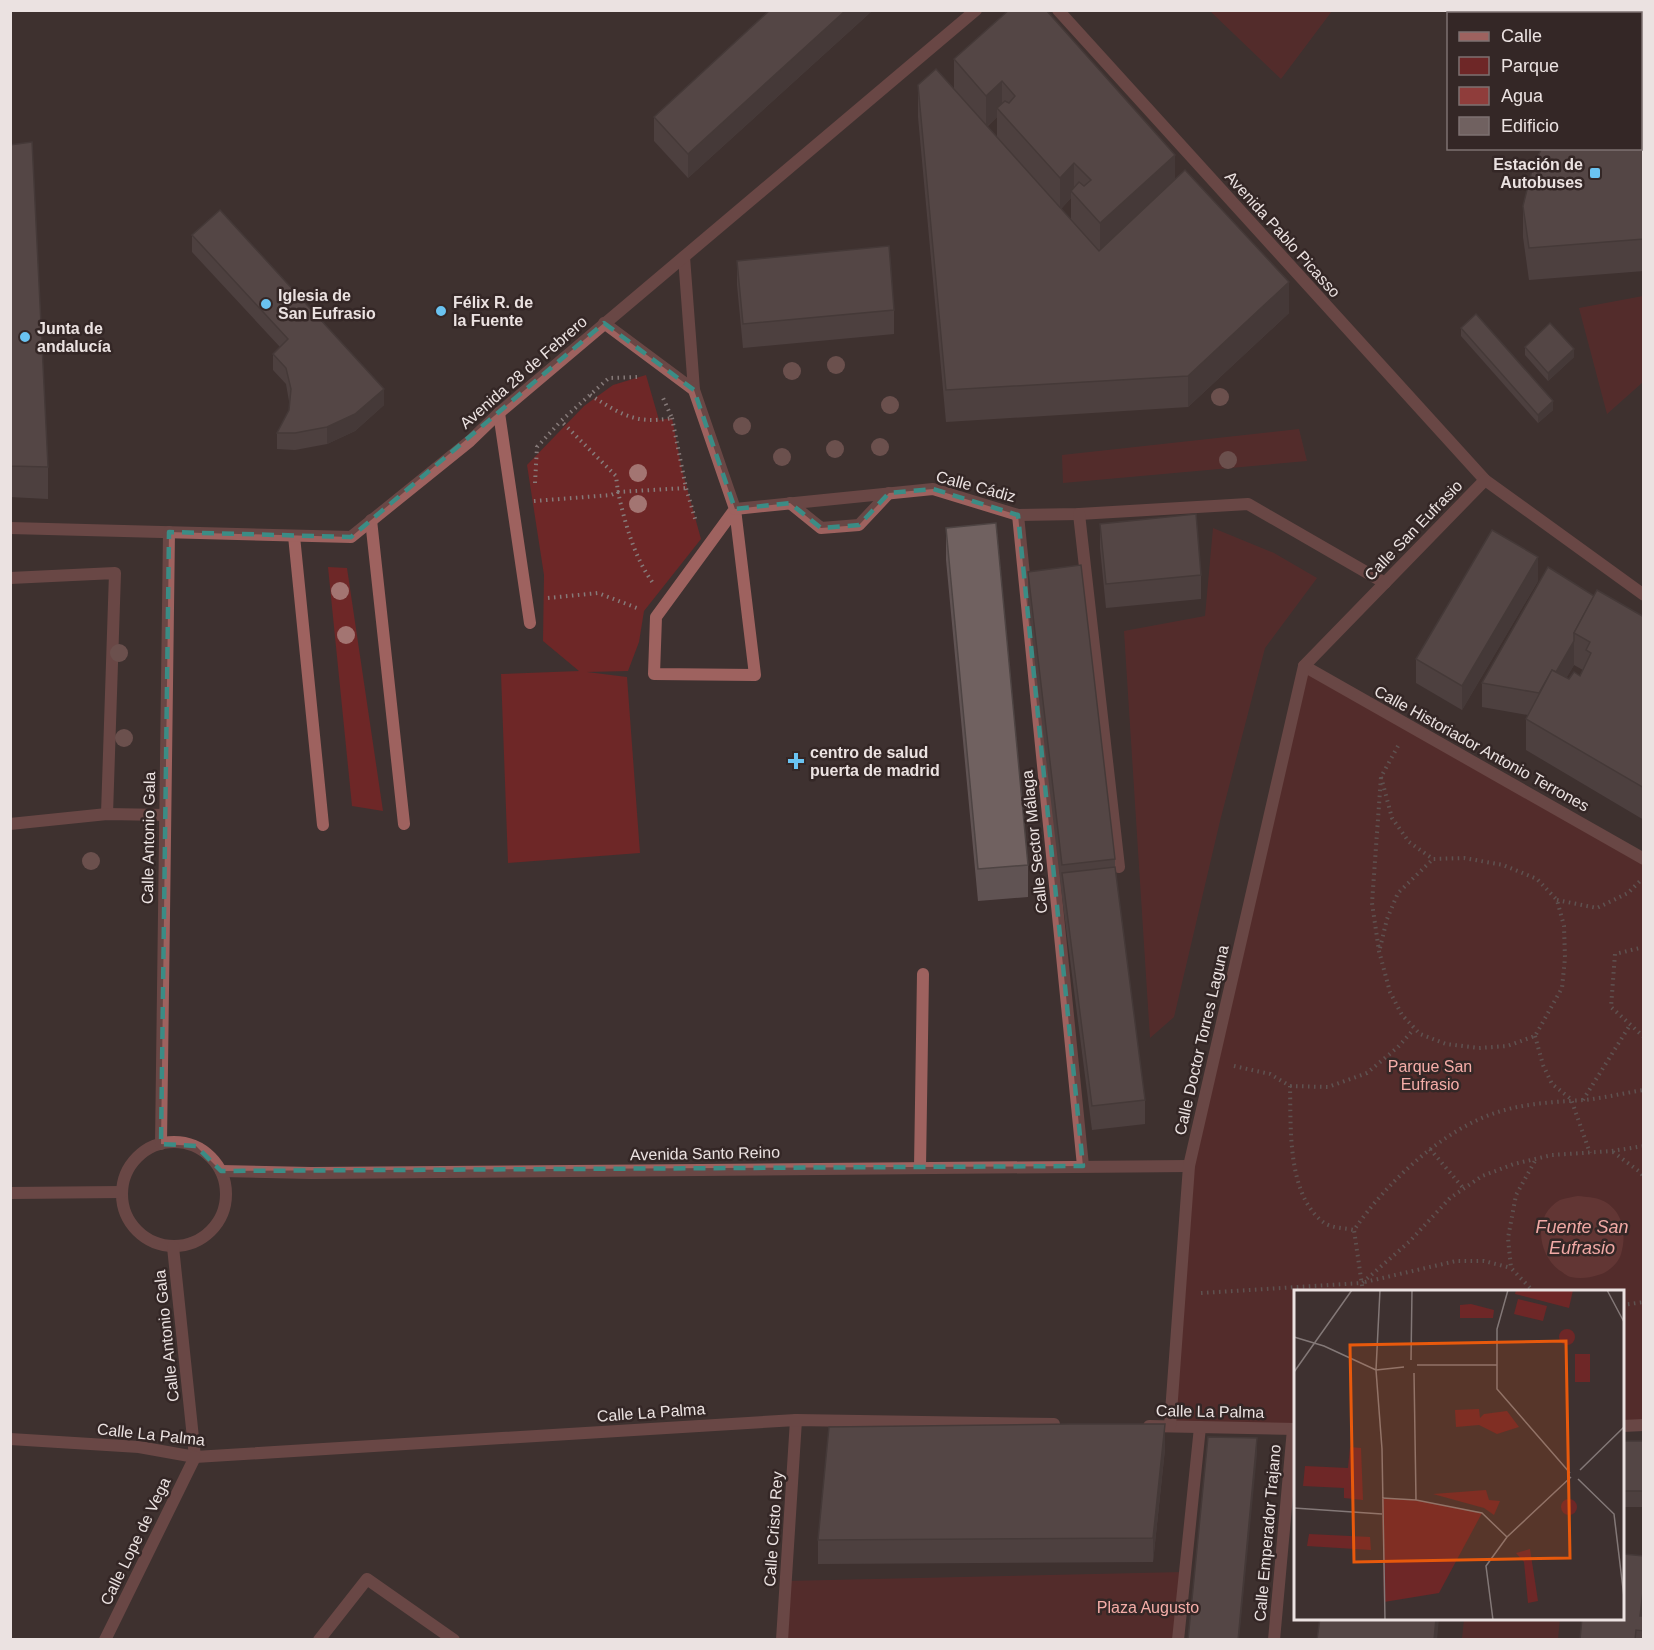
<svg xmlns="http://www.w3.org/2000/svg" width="1654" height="1650" viewBox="0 0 1654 1650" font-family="Arial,sans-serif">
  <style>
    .green { fill: #6e2727 }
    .water { fill: #8f3d3b }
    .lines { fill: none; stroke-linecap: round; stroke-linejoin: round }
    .path { stroke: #867a79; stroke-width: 4; stroke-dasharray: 1.5 4.5; stroke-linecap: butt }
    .pedestrian { stroke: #9e625f; stroke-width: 12 }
    .minor { stroke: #9e625f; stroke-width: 12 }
    .tertiary { stroke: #9e625f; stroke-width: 12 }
    .tree { fill: #a37572 }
    .wall { fill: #605353; fill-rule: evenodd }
    .shaded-wall { fill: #4e4443 }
    .building { fill: #706160; stroke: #4e4443; stroke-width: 1.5 }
    .marked { fill: none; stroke: #3b8c85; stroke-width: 4.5; stroke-dasharray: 12 8; stroke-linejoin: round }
    .poi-dot { fill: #6ac3f1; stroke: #342726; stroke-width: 2 }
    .labels { text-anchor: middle; stroke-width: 5; stroke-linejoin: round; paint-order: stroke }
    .poi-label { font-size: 16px; font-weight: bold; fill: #ebe2e1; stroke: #342726; text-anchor: start }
    .street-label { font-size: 16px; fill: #ebe2e1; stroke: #342726 }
    .park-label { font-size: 16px; fill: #f5ada8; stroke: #342726 }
    .water-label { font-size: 18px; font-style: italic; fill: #f1a9a5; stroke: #342726 }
    .inset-road { fill: none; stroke: #837877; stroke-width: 1.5 }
    .view { fill: #e8590c; fill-opacity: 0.15; stroke: #e8590c; stroke-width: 3 }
    .inset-edge { fill: none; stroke: #ebe2e1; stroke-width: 3 }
  </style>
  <rect width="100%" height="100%" fill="#3e3130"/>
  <!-- green -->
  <g class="green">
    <path d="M1210 11H1332L1281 79Z"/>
    <path d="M1643 296V382L1607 414 1579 308Z"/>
    <path d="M646 375 659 420 672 418 682 470 701 539 644 611 639 642 628 671 587 672 627 677 640 853 508 863 501 674 579 671 543 641 544 575 527 465 584 406 613 385Z"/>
    <path d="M1299 429 1307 461 1063 483 1062 455Z"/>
    <path d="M1213 528 1274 553 1317 578 1265 648 1220 821 1174 1017 1150 1038 1124 631 1205 616Z"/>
    <path d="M328 567 347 568 383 811 352 806Z"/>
    <path d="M1304 666 1643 859V1425H1623L1622 1292H1296L1295 1426H1170L1189 1166Z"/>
    <path d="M1185 1572 1178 1639 782 1640 786 1581Z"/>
    <path d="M1464 1619H1560L1558 1639H1462Z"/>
  </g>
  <!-- water -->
  <path class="water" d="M1578 1196C1586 1197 1594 1197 1601 1200 1623 1209 1627 1234 1621 1254 1618 1264 1607 1273 1598 1275 1589 1278 1580 1279 1571 1277 1566 1276 1563 1272 1559 1270 1537 1253 1533 1215 1560 1200 1565 1198 1573 1197 1578 1196Z"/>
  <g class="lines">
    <!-- path -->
    <g class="path">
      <path d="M637 377 609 378 561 421 616 476 618 492 686 488"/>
      <path d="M590 395C619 413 635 425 672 418L663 398"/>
      <path d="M672 418 686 488 696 522"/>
      <path d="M535 483 537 447 561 421"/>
      <path d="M534 501 611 495 618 492C625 523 634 557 653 583"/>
      <path d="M548 598 598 593 637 608"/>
      <path d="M1381 777 1392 818 1409 842 1433 859 1464 858 1503 865 1537 879 1557 900 1564 926 1565 958 1562 988 1535 1036 1507 1046 1479 1048 1446 1044 1420 1034 1402 1015 1390 992 1379 951 1372 903 1381 777 1398 746"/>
      <path d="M1557 900 1597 908 1628 893 1640 881"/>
      <path d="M1644 947 1615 954 1611 1007 1644 1037"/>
      <path d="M1380 948 1387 919 1398 893 1433 859"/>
      <path d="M1535 1036 1543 1065 1552 1084 1571 1099 1590 1153"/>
      <path d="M1234 1066 1270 1074 1290 1086C1291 1128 1287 1194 1323 1222 1330 1228 1345 1228 1354 1230"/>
      <path d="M1290 1086 1328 1087 1367 1073 1398 1047 1414 1029"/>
      <path d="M1583 1100 1630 1025"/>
      <path d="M1430 1149 1464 1189"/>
      <path d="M1613 1152 1640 1172 1644 1177"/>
      <path d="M1365 1282 1456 1261H1484L1511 1268"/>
      <path d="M1363 1292 1354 1230C1386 1183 1443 1129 1498 1112 1526 1103 1555 1102 1584 1100 1604 1098 1624 1093 1644 1090"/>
      <path d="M1534 1292 1511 1268 1508 1238 1516 1195 1536 1159"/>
      <path d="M1201 1293 1362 1283 1409 1242 1450 1198 1482 1176 1514 1164 1552 1155 1612 1151 1644 1146"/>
      <path d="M1622 1305 1644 1302"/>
    </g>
    <!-- pedestrian -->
    <g class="pedestrian">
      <path d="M1018 515 1083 1166"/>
      <path d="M10 578 115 573 107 814"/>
    </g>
    <!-- minor -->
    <g class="minor">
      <path d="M684 257 694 390 735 509 755 675 654 674 656 617 735 509"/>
      <path d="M604 323 694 390"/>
      <path d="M499 413 530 623"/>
      <path d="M790 503 821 528 859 525 889 493"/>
      <path d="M735 509 933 489 1018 515 1079 514 1248 504 1385 583"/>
      <path d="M1079 514 1119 867"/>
      <path d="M371 520 404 824"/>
      <path d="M294 536 323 825"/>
      <path d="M1304 666 1644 859"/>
      <path d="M10 824 107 814 165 815"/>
      <path d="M920 1168 923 974"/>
      <path d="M319 1640 367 1579 454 1640"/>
      <path d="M782 1640 796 1420"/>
      <path d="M1178 1640 1200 1427"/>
    </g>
    <!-- tertiary -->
    <g class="tertiary">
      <path d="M1058 10 1485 480 1644 595"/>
      <path d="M10 528 351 537 470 441 499 413 976 10"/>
      <circle cx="174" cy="1194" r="52"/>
      <path d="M161 1144 169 532"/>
      <path d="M221 1171 311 1173 1189 1166"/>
      <path d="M10 1193 122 1192"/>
      <path d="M173 1247 195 1457"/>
      <path d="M1149 1426 1296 1429"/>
      <path d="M1170 1426 1189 1166 1304 666 1485 480"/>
      <path d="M1622 1426 1644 1425"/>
      <path d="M10 1439 139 1447 195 1457 796 1420 1054 1424"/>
      <path d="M105 1640 195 1457"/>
      <path d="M1274 1640 1293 1429"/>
    </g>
  </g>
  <!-- trees -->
  <g class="tree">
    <circle cx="836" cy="365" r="9"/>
    <circle cx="792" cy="371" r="9"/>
    <circle cx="1220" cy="397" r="9"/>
    <circle cx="890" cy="405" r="9"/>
    <circle cx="742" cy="426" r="9"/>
    <circle cx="880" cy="447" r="9"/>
    <circle cx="835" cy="449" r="9"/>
    <circle cx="782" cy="457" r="9"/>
    <circle cx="1228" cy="460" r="9"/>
    <circle cx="638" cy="473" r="9"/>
    <circle cx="638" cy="504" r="9"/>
    <circle cx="340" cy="591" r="9"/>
    <circle cx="346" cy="635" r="9"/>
    <circle cx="119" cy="653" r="9"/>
    <circle cx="124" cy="738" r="9"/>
    <circle cx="91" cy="861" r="9"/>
  </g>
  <!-- wall -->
  <g class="wall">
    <path d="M770 10H873L688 178 654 141V117Z"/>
    <path d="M1009 10 1175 180 1289 313 1188 407 946 422 918 117V85L954 89V59ZM997 117V137L987 127ZM1071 198V220L1061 209Z"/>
    <path d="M1426 10H1453L1427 12Z"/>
    <path d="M1644 58V271L1529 280 1523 237V206Z"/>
    <path d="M10 145 48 467V499L10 497Z"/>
    <path d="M192 235 384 405 355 431 327 444 295 450 277 449V433L289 410V401L286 384 273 370V354L280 347 192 252Z"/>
    <path d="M737 261 894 310V334L743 348 737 285Z"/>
    <path d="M1461 328 1553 410 1538 423 1461 336Z"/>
    <path d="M1525 347 1574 357 1548 381 1525 355Z"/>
    <path d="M1100 524 1201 575V599L1106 608 1100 548Z"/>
    <path d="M946 528 1028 865V897L978 901 946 560Z"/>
    <path d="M1028 572 1115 859V867L1145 1100V1124L1092 1130 1062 897 1028 603Z"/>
    <path d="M1538 581 1462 710 1416 683V659Z"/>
    <path d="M1594 596 1644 617V820L1526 750V719L1528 715 1482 707V683ZM1574 665 1583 670 1580 676 1569 679 1566 678Z"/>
    <rect x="1623" y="1441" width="21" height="66"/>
    <path d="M1165 1449 1153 1562 818 1564V1540Z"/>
    <path d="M1644 1556V1640H1580Z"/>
  </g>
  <!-- shaded-wall -->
  <g class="shaded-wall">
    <path d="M846 10H873L688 178V154Z"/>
    <path d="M1002 81V113L997 108V117L986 127V96Z"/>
    <path d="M1175 155V186L1100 255V223Z"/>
    <path d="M1074 163V194L1071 191V198L1060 210V178Z"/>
    <path d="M1289 282V313L1188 407V376Z"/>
    <path d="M1574 349V357L1548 381V373Z"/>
    <path d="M384 389V405L355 431 327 444V427Z"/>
    <path d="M1553 401V410L1538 423V415Z"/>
    <path d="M1538 557V581L1462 710V686Z"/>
    <path d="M1574 641V665L1543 718V694Z"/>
    <path d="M1165 1424V1449L1153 1562V1538Z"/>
    <path d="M1257 1438V1454L1239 1640H1238Z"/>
    <path d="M1644 1583V1615L1642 1630 1640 1616Z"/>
    <path d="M1436 1618H1439L1437 1640H1434Z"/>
  </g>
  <!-- building -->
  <g class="building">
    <path d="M770 10H846L688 154 654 117Z"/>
    <path d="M1009 10H1046L1175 155 1100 223 1071 191 1079 182 1084 186 1091 180 1074 163 1060 178 997 108 1005 101 1009 103 1015 96 1002 81 986 96 954 59Z"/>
    <path d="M1641 58H1644V239L1529 248 1523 206 1533 166 1542 148H1641Z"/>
    <path d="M936 69 1099 251 1185 170 1289 282 1188 376 946 390 918 85Z"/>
    <path d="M32 142 48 467 10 466V145Z"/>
    <path d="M220 210 384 389 355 414 327 427 295 433H277L289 410 291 389 286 368 273 354 288 339 192 235Z"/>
    <path d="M889 246 894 310 743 324 737 261Z"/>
    <path d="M1476 314 1553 401 1538 415 1461 328Z"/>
    <path d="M1550 323 1574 349 1548 373 1525 347Z"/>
    <path d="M1196 514 1201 575 1106 584 1100 524Z"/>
    <path d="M996 523 1028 865 978 869 946 528Z"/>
    <path d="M1492 530 1538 557 1462 686 1416 659Z"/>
    <path d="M1081 565 1115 859 1062 865 1028 572Z"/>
    <path d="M1548 567 1594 596 1574 633V641L1556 672 1552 670 1539 693 1482 683Z"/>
    <path d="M1597 590 1644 617V788L1526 719 1552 670 1569 679 1574 672 1580 676 1591 653 1586 650 1590 642 1574 633Z"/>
    <path d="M1115 867 1145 1100 1092 1106 1062 873Z"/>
    <path d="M1072 1424H1165L1153 1538 818 1540 829 1427Z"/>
    <path d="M1208 1437 1257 1438 1238 1640H1188Z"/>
    <rect x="1623" y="1441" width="21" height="50"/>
    <path d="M1623 1554 1644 1556V1583L1640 1616H1644V1631L1636 1630 1635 1640H1580L1582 1618H1623Z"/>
    <path d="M1320 1618H1436L1434 1640H1317Z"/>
  </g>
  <!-- marked area -->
  <path d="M0 0H1654V1650H0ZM604 323 694 390 735 509 790 503 821 528 859 525 889 493 933 489 1018 515 1083 1166 221 1171 196 1146 161 1144 169 532 351 537Z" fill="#3e3130" fill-opacity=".55" fill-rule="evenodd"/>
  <path class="marked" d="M604 323 694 390 735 509 790 503 821 528 859 525 889 493 933 489 1018 515 1083 1166 221 1171 196 1146 161 1144 169 532 351 537Z"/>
  <!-- markers -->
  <g class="poi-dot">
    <rect x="1589" y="167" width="12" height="12" rx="3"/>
    <circle cx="266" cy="304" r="6"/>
    <circle cx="441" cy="311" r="6"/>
    <circle cx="25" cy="337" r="6"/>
    <path d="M793 752h6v6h6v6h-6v6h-6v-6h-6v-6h6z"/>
  </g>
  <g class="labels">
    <!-- poi labels -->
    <g class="poi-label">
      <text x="1583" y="170" text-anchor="end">Estación de<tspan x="1583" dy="18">Autobuses</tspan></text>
      <text x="278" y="301">Iglesia de<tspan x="278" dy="18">San Eufrasio</tspan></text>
      <text x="453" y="308">Félix R. de<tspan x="453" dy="18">la Fuente</tspan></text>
      <text x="37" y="334">Junta de<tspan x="37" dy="18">andalucía</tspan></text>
      <text x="810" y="758">centro de salud<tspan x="810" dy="18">puerta de madrid</tspan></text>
    </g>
    <!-- street labels -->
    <g class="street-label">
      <text transform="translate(1283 234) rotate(48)" y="6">Avenida Pablo Picasso</text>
      <text transform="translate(523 372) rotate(-41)" y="6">Avenida 28 de Febrero</text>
      <text transform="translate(976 486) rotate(15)" y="6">Calle Cádiz</text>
      <text transform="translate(1413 530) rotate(-46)" y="6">Calle San Eufrasio</text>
      <text transform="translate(1482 748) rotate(29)" y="6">Calle Historiador Antonio Terrones</text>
      <text transform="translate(148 838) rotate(-89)" y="6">Calle Antonio Gala</text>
      <text transform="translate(1034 842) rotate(-96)" y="6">Calle Sector Málaga</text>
      <text transform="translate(1201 1040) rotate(-77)" y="6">Calle Doctor Torres Laguna</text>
      <text transform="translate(705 1153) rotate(-1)" y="6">Avenida Santo Reino</text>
      <text transform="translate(166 1336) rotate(-96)" y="6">Calle Antonio Gala</text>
      <text transform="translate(1210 1411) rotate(1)" y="6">Calle La Palma</text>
      <text transform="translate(651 1412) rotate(-4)" y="6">Calle La Palma</text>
      <text transform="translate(151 1434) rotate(6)" y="6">Calle La Palma</text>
      <text transform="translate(773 1529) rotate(-86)" y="6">Calle Cristo Rey</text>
      <text transform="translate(1267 1533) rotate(-85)" y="6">Calle Emperador Trajano</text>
      <text transform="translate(135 1541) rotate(-64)" y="6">Calle Lope de Vega</text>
    </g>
    <!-- park labels -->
    <g class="park-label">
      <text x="1430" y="1072">Parque San<tspan x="1430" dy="18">Eufrasio</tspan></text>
      <text x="1148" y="1613">Plaza Augusto</text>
    </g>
    <!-- water labels -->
    <g class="water-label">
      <text x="1582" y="1233">Fuente San<tspan x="1582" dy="21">Eufrasio</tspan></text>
    </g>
  </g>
  <!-- overview -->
  <g transform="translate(1294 1290)">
    <rect width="330" height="330" fill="#3e3130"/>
    <path d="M222 0H279L275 18 221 4ZM224 9 253 16 249 31 220 24ZM177 14 200 20 199 28H166V15ZM265 47a8 8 0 1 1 16 0a8 8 0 1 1-16 0ZM281 64H296V92H281ZM185 119 186 128 190 124 213 121 225 137 203 144 185 135 162 137 161 120ZM56 157 67 158 69 210 50 208V198L9 196 11 176 54 178ZM192 200 195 210 206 211 200 225 190 218 139 204ZM88 208 122 210 188 223 145 303 90 312ZM267 217a8 8 0 1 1 16 0a8 8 0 1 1-16 0ZM15 244 76 247 77 260 13 256ZM236 259 244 311 234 313 230 272 222 263Z" fill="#6e2727"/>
    <path class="inset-road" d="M86 0 82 80 88 159 91 330M214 0 203 39V99L276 183M313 0 330 32M0 47 30 56 82 80M117 70 118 0M123 75H203M82 80 110 77M0 82 58 0M120 83 122 210M286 180 330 137M284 189 320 224 330 307M88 208 122 210 188 223 213 247M0 218 88 224M199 330 192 276 213 247 277 187"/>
    <path class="view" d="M272 51 276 268 60 272 56 55Z"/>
    <rect width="330" height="330" class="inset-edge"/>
  </g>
  <!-- border -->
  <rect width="1654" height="1650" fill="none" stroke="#ebe2e1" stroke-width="24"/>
  <!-- legend -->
  <rect x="1447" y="12" width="195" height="138" fill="#342726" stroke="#7d7271" stroke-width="1.5"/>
  <rect x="1459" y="32" width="30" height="9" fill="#9e625f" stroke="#7d7271" stroke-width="1.5"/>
  <text x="1501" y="42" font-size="18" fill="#ebe2e1">Calle</text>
  <rect x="1459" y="57" width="30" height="18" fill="#6e2727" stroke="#7d7271" stroke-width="1.5"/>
  <text x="1501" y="72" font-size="18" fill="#ebe2e1">Parque</text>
  <rect x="1459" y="87" width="30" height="18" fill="#8f3d3b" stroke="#7d7271" stroke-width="1.5"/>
  <text x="1501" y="102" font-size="18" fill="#ebe2e1">Agua</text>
  <rect x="1459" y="117" width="30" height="18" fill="#706160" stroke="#7d7271" stroke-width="1.5"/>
  <text x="1501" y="132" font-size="18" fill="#ebe2e1">Edificio</text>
</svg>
